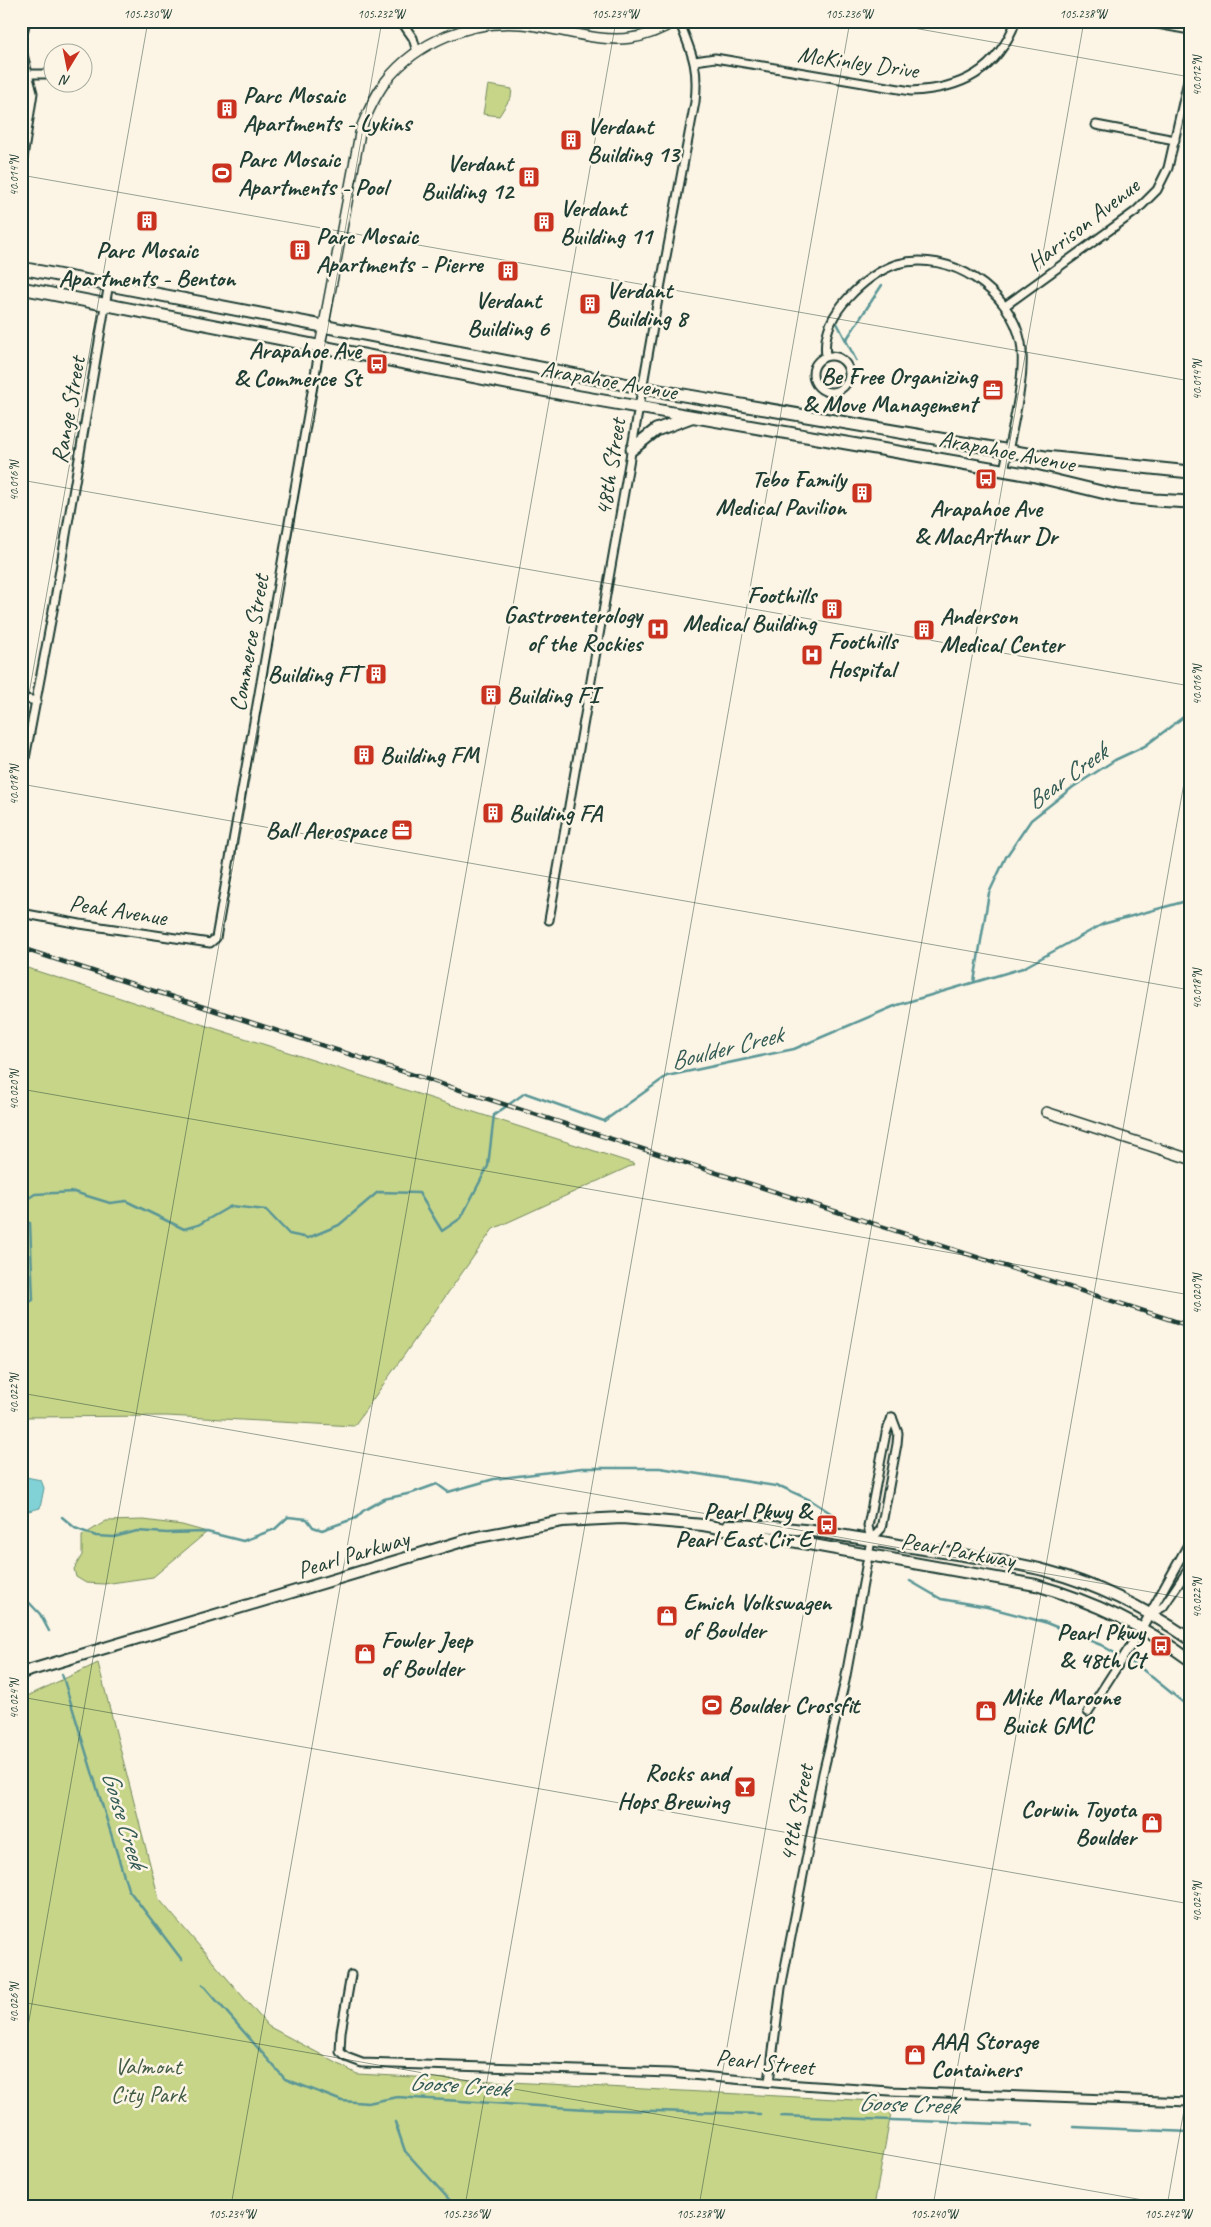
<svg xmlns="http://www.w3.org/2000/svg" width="1211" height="2227" viewBox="0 0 1211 2227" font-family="Caveat,sans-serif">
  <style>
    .green { fill: #c7d589; stroke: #73895e }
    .water { fill: #81d2d7; stroke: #5a9696 }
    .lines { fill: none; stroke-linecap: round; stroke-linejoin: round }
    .stream { stroke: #5a9696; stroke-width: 2.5 }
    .minor-casing { stroke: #1f3d34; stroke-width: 11 }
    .tertiary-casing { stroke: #1f3d34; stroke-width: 12 }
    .secondary-casing { stroke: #1f3d34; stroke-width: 14 }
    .primary-casing { stroke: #1f3d34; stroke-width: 15 }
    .minor { stroke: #fcf5e5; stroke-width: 7 }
    .tertiary { stroke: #fcf5e5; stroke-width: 9 }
    .secondary { stroke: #fcf5e5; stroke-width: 10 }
    .primary { stroke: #fcf5e5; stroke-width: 11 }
    .rail-casing { stroke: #1f3d34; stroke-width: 4.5 }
    .rail { stroke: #fcf5e5; stroke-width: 2.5; stroke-dasharray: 8; stroke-linecap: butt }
    .ticks { fill: none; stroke: #1f3d34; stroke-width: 1; stroke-opacity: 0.45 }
    .labels { text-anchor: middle; stroke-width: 5; stroke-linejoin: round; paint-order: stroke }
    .street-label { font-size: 24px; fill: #1f3d34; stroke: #fcf5e5 }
    .poi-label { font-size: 24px; font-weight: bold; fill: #1f3d34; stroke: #fcf5e5; text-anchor: start }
    .park-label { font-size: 24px; fill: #415b45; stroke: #fcf5e5 }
    .water-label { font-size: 25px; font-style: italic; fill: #335b55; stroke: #fcf5e5 }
    .neatline { fill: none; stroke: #1f3d34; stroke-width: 2 }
    .ticks-label { font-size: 12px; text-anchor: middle; fill: #1f3d34 }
  </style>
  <rect width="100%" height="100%" fill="#fcf5e5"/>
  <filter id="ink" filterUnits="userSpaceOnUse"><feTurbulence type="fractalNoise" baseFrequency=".02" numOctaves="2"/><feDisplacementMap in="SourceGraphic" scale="10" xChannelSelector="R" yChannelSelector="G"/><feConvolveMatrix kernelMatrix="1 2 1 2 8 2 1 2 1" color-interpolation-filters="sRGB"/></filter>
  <g filter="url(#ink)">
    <!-- green -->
    <g class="green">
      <path d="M488 85 512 89 511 97 499 116 483 114Z"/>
      <path d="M21 966 635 1164 493 1229 354 1426 167 1416 21 1417Z"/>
      <path d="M144 1520 182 1525 207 1532 153 1577 104 1584 86 1583 76 1577 74 1569 82 1555V1536L106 1521Z"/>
      <path d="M98 1663 159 1899 268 2026 357 2074 893 2102 874 2206H21V1699Z"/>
    </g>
    <!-- water -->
    <path class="water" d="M21 1476 41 1480 44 1488 40 1508 21 1513Z"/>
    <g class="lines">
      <!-- stream -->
      <g class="stream">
        <path d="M837 323 856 360"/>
        <path d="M846 340 882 285"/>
        <path d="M974 982 989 893 1006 857 1031 820 1073 787 1115 760 1145 746 1190 712"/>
        <path d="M21 1203 35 1194 74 1192 110 1203 126 1201 184 1229 198 1225 231 1206 266 1210 289 1234 308 1238 339 1225 378 1192 419 1193 442 1231 461 1218 488 1166 494 1115 525 1093 604 1121 667 1076 794 1049 897 1005 1023 968 1103 924 1190 900"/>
        <path d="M21 1222 30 1223 33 1300 21 1307"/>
        <path d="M62 1517 75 1528 96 1536 114 1537 137 1531 167 1533 207 1532 243 1541 275 1529 288 1517 307 1519 313 1527 322 1530 356 1518 363 1511 384 1499 412 1493 437 1484 448 1492 494 1479 582 1468H660L782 1487 812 1501 832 1514"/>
        <path d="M910 1581 941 1599 987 1607 1044 1622 1101 1645 1142 1669 1190 1708"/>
        <path d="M21 1594 40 1614 49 1631"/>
        <path d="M62 1674 128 1889 182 1960"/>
        <path d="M203 1985 285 2079 342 2101 368 2103 397 2097 586 2109 760 2114"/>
        <path d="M781 2116 1033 2125"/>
        <path d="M395 2122 405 2151 455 2206"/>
        <path d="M1073 2127 1190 2132"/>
      </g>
      <!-- minor casing -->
      <g class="minor-casing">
        <g id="minor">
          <path d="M401 21 413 38 417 52"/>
          <path d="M1141 21 1190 30"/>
          <path d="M21 41 26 21"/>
          <path d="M21 47 33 93 21 171"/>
          <path d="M695 61 715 58 911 91C962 89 997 71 1016 21"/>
          <path d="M30 74H52"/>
          <path d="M1096 125 1175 140"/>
          <path d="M1005 306 1136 211 1157 190 1168 168 1190 72"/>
          <circle cx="831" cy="374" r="18"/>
          <path d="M826 356C823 334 833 314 848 298 861 284 879 270 897 264 950 249 1011 291 1021 343 1027 376 1010 437 1004 471"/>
          <path d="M21 698 37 701"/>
          <path d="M21 780 54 605 109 283"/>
          <path d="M21 913 80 924 210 943 216 938 320 346"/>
          <path d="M549 920 656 310 695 102C699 66 692 54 679 21"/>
          <path d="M871 1540 881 1529 897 1444 898 1433 892 1417"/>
          <path d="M1151 1613 1163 1607 1190 1567"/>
          <path d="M1088 1712 1142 1628 1190 1541"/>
          <path d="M351 1975 341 2032 340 2052 346 2057 362 2063 670 2073 786 2084 890 2091 1190 2102"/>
          <path d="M769 2082 781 1988 823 1773 845 1681 871 1540 868 1526 886 1433 892 1417"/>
        </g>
      </g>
      <!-- tertiary casing -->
      <g class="tertiary-casing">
        <g id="tertiary">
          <path d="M320 346 361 128C368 112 375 95 386 81 417 41 472 20 521 24 557 27 595 43 631 38 648 36 662 28 678 21"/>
          <path d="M1046 1112 1190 1159"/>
        </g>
      </g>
      <!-- secondary casing -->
      <g class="secondary-casing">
        <g id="secondary">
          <path d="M729 1525C789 1525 847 1536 905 1546 952 1554 1001 1559 1047 1571 1099 1585 1146 1609 1190 1639"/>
          <path d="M21 1673 473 1538 562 1521 622 1518 703 1525 1036 1585C1092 1601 1143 1625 1190 1660"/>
        </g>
      </g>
      <!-- primary casing -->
      <g class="primary-casing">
        <g id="primary">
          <path d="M21 268 660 391 1045 457 1190 472"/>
          <path d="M21 288 563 394 1031 475 1118 496 1155 500 1190 502"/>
          <path d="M632 449 656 430 691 417"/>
        </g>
      </g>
      <!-- minor -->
      <use href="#minor" class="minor"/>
      <!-- tertiary -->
      <use href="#tertiary" class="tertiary"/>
      <!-- secondary -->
      <use href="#secondary" class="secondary"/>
      <!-- primary -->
      <use href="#primary" class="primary"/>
      <!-- rail casing -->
      <g class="rail-casing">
        <path id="rail" d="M21 948 1190 1326"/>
      </g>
      <!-- rail -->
      <use href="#rail" class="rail"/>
    </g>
  </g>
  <!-- ticks -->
  <path class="ticks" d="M874 21 1190 77M21 175 1190 381M21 480 1190 686M21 739 148 21M21 784 1190 990M21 1089 1190 1295M21 1393 1190 1599M21 1697 1190 1904M21 2002 1177 2206M21 2066 382 21M231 2206 616 21M465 2206 850 21M699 2206 1084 21M933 2206 1190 749M1167 2206 1190 2076"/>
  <!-- icons -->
  <defs>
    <g id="building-square" transform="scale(1.125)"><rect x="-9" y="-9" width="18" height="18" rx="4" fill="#c8321e" stroke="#fcf5e5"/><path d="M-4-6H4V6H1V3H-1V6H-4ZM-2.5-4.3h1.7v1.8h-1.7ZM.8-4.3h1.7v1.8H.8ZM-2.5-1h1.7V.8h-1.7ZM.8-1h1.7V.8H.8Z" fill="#fff"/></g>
    <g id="stadium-square" transform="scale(1.125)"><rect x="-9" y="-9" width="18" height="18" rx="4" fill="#c8321e" stroke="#fcf5e5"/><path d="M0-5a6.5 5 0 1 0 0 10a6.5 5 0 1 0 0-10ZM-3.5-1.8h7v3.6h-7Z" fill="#fff"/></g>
    <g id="bus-square" transform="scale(1.125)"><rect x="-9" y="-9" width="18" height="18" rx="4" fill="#c8321e" stroke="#fcf5e5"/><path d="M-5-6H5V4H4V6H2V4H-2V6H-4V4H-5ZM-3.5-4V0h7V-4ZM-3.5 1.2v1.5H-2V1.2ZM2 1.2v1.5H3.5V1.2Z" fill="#fff"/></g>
    <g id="office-square" transform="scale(1.125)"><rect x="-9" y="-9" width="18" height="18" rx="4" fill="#c8321e" stroke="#fcf5e5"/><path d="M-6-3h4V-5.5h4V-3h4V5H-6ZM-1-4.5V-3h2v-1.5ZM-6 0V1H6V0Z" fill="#fff"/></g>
    <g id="hospital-square" transform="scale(1.125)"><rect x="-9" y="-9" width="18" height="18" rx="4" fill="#c8321e" stroke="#fcf5e5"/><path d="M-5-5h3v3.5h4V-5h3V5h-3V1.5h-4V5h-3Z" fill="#fff"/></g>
    <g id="shop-square" transform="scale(1.125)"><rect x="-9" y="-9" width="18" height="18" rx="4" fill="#c8321e" stroke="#fcf5e5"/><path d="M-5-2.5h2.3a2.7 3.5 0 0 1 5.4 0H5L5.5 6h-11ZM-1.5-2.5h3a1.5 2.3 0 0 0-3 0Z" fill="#fff"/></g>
    <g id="bar-square" transform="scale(1.125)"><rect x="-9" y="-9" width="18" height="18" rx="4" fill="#c8321e" stroke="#fcf5e5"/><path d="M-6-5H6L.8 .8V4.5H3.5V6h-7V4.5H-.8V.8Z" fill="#fff"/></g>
  </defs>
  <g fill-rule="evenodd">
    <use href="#building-square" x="227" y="109"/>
    <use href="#building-square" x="571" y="140"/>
    <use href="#stadium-square" x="222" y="173"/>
    <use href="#building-square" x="529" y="177"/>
    <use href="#building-square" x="147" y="221"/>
    <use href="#building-square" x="544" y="222"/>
    <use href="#building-square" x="300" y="250"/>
    <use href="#building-square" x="508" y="271"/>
    <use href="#building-square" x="590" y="304"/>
    <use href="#bus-square" x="377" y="364"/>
    <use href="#office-square" x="993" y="390"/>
    <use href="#bus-square" x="986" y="479"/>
    <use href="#building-square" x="862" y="493"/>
    <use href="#building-square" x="832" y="609"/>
    <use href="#hospital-square" x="658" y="629"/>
    <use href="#building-square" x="924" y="630"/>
    <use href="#hospital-square" x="812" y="655"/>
    <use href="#building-square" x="376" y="674"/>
    <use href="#building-square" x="491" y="695"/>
    <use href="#building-square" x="364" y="755"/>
    <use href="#building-square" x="493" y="813"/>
    <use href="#office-square" x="402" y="830"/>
    <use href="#bus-square" x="827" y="1525"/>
    <use href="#shop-square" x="667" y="1616"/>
    <use href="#bus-square" x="1161" y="1646"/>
    <use href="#shop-square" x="365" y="1654"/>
    <use href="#stadium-square" x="712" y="1705"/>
    <use href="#shop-square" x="986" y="1711"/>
    <use href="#bar-square" x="745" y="1787"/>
    <use href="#shop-square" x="1152" y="1823"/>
    <use href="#shop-square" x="915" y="2055"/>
  </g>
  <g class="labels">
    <!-- street labels -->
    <g class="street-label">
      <text transform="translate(858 62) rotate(8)" y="8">McKinley Drive</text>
      <text transform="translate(1083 224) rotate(-38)" y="8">Harrison Avenue</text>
      <text transform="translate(609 380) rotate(10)" y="8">Arapahoe Avenue</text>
      <text transform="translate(68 410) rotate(-80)" y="8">Range Street</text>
      <text transform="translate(1007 451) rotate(11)" y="8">Arapahoe Avenue</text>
      <text transform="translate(610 467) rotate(-81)" y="8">48th Street</text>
      <text transform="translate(249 643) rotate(-80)" y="8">Commerce Street</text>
      <text transform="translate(118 910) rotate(9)" y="8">Peak Avenue</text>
      <text transform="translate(958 1550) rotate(10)" y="8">Pearl Parkway</text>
      <text transform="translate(353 1554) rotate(-17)" y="8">Pearl Parkway</text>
      <text transform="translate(796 1813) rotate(-79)" y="8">49th Street</text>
      <text transform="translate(765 2062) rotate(6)" y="8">Pearl Street</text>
    </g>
    <!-- poi labels -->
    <g class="poi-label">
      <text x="243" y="103">Parc Mosaic<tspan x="243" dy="28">Apartments - Lykins</tspan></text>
      <text x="587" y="134">Verdant<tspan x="587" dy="28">Building 13</tspan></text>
      <text x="238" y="167">Parc Mosaic<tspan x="238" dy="28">Apartments - Pool</tspan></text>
      <text x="513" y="171" text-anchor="end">Verdant<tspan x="513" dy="28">Building 12</tspan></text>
      <text x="560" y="216">Verdant<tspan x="560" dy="28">Building 11</tspan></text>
      <text x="316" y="244">Parc Mosaic<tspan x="316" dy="28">Apartments - Pierre</tspan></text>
      <text x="147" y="258" text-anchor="middle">Parc Mosaic<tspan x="147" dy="28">Apartments - Benton</tspan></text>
      <text x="606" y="298">Verdant<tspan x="606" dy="28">Building 8</tspan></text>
      <text x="508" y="308" text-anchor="middle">Verdant<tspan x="508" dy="28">Building 6</tspan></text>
      <text x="361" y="358" text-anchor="end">Arapahoe Ave<tspan x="361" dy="28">&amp; Commerce St</tspan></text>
      <text x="977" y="384" text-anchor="end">Be Free Organizing<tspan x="977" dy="28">&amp; Move Management</tspan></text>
      <text x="846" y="487" text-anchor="end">Tebo Family<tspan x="846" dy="28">Medical Pavilion</tspan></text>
      <text x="986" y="516" text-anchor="middle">Arapahoe Ave<tspan x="986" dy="28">&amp; MacArthur Dr</tspan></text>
      <text x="816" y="603" text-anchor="end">Foothills<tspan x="816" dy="28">Medical Building</tspan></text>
      <text x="642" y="623" text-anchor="end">Gastroenterology<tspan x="642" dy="28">of the Rockies</tspan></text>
      <text x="940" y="624">Anderson<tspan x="940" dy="28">Medical Center</tspan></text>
      <text x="828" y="649">Foothills<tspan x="828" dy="28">Hospital</tspan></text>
      <text x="360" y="682" text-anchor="end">Building FT</text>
      <text x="507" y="703">Building FI</text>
      <text x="380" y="763">Building FM</text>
      <text x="509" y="821">Building FA</text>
      <text x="386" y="838" text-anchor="end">Ball Aerospace</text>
      <text x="811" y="1519" text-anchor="end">Pearl Pkwy &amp;<tspan x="811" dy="28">Pearl East Cir E</tspan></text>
      <text x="683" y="1610">Emich Volkswagen<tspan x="683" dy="28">of Boulder</tspan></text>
      <text x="1145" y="1640" text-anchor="end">Pearl Pkwy<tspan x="1145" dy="28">&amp; 48th Ct</tspan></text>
      <text x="381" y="1648">Fowler Jeep<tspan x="381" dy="28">of Boulder</tspan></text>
      <text x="1002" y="1705">Mike Maroone<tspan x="1002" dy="28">Buick GMC</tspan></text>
      <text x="728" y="1713">Boulder Crossfit</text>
      <text x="729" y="1781" text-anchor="end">Rocks and<tspan x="729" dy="28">Hops Brewing</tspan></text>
      <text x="1136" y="1817" text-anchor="end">Corwin Toyota<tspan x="1136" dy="28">Boulder</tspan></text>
      <text x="931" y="2049">AAA Storage<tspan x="931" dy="28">Containers</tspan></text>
    </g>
    <!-- park labels -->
    <g class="park-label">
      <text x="148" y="2074">Valmont<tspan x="148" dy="28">City Park</tspan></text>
    </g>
    <!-- water labels -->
    <g class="water-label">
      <text transform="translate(1066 776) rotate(-36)" y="9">Bear Creek</text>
      <text transform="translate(726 1047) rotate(-14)" y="9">Boulder Creek</text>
      <text transform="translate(125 1819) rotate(73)" y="9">Goose Creek</text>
      <text transform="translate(459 2084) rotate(4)" y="9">Goose Creek</text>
      <text transform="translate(908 2103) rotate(2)" y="9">Goose Creek</text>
    </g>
  </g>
  <!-- margin -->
  <rect width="1211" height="2227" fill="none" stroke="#fcf5e5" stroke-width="55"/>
  <!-- north arrow -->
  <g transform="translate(68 68) rotate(190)"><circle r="24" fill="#fcf5e5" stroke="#a4ab9e"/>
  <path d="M0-4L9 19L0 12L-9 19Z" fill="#c8321e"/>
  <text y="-8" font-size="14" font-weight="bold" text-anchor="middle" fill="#1f3d34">N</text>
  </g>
  <rect x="28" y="28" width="1156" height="2172" class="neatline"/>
  <g class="ticks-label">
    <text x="147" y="18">105.230°W</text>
    <text x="381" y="18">105.232°W</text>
    <text x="615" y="18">105.234°W</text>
    <text x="849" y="18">105.236°W</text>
    <text x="1083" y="18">105.238°W</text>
    <text transform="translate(1197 76) rotate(-90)" y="4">40.012°N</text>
    <text transform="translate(14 176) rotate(-90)" y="4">40.014°N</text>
    <text transform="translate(1197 380) rotate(-90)" y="4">40.014°N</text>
    <text transform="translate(14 481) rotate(-90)" y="4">40.016°N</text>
    <text transform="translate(1197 685) rotate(-90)" y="4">40.016°N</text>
    <text transform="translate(14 785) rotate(-90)" y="4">40.018°N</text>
    <text transform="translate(1197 989) rotate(-90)" y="4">40.018°N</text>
    <text transform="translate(14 1090) rotate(-90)" y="4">40.020°N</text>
    <text transform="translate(1197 1294) rotate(-90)" y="4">40.020°N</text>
    <text transform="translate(14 1394) rotate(-90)" y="4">40.022°N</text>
    <text transform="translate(1197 1598) rotate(-90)" y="4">40.022°N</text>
    <text transform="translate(14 1699) rotate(-90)" y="4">40.024°N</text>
    <text transform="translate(1197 1902) rotate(-90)" y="4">40.024°N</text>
    <text transform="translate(14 2003) rotate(-90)" y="4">40.026°N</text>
    <text x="232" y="2218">105.234°W</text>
    <text x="466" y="2218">105.236°W</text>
    <text x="700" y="2218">105.238°W</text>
    <text x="934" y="2218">105.240°W</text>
    <text x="1168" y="2218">105.242°W</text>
  </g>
</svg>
